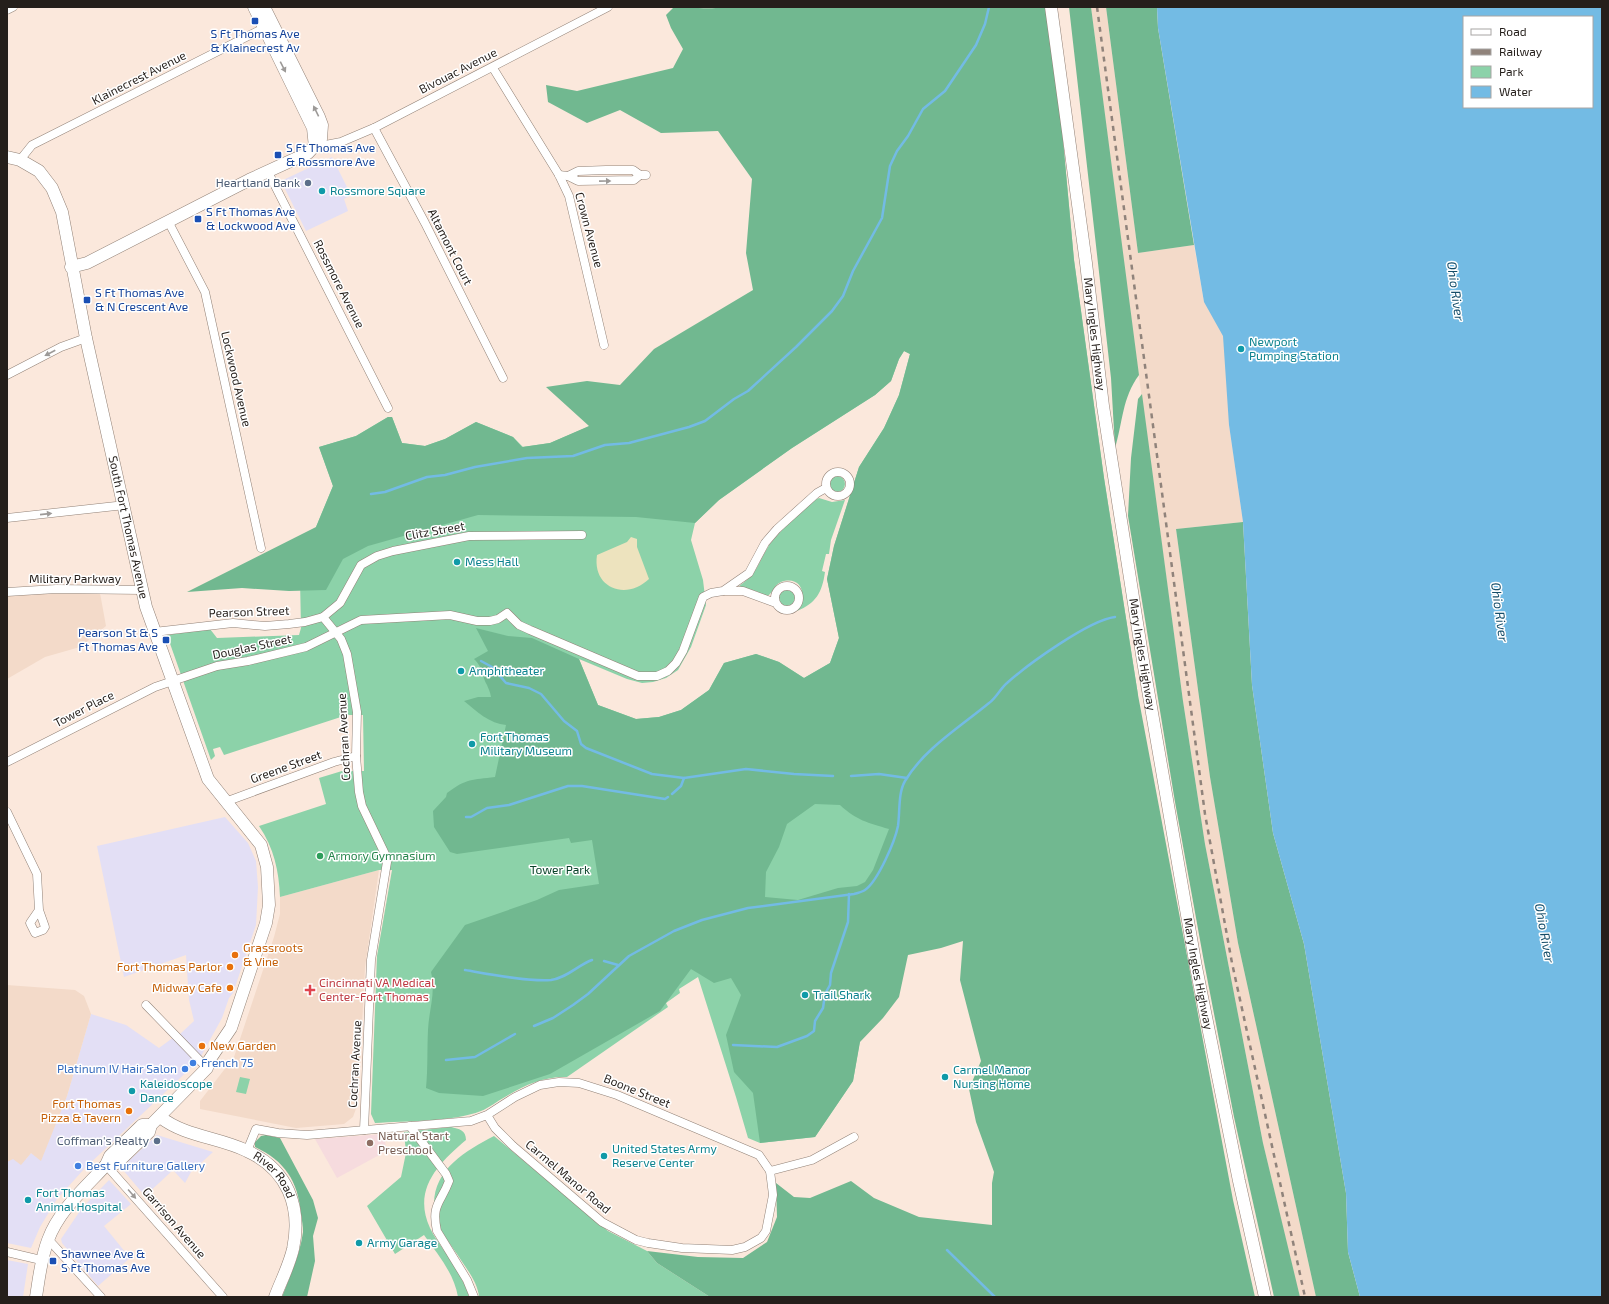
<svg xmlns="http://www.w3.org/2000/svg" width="1609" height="1304" viewBox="0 0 1609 1304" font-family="'Exo 2',sans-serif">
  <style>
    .commercial { fill: #e3dff5 }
    .built { fill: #f3dac9 }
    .education { fill: #f6dbde }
    .green { fill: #8cd2a9; fill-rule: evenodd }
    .forest { fill: #71b890; fill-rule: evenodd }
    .sand { fill: #ede3be }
    .water { fill: #73bbe4; fill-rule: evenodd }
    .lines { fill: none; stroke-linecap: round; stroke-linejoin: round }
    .stream { stroke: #73bbe4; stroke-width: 2.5 }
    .street-casing { stroke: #928277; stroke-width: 9 }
    .secondary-casing { stroke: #928277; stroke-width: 13 }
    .street { stroke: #fff; stroke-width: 8 }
    .secondary { stroke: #fff; stroke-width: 12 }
    .rail { stroke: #90837b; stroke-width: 2.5; stroke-dasharray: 5 5; stroke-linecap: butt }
    .oneway { fill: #9d9a98 }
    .transit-dot { fill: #1a4fb4; stroke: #fff; stroke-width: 1.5 }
    .service-dot { fill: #5c6f8a; stroke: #fff; stroke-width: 1.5 }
    .culture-dot { fill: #0f9aa8; stroke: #fff; stroke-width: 1.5 }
    .leisure-dot { fill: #2e9e5b; stroke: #fff; stroke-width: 1.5 }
    .food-dot { fill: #e8710a; stroke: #fff; stroke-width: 1.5 }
    .health-dot { fill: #e0444e; stroke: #fff; stroke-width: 1.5 }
    .shop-dot { fill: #3f7fe0; stroke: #fff; stroke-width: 1.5 }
    .education-dot { fill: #8d6e63; stroke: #fff; stroke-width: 1.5 }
    .labels { text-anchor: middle; stroke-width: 3; stroke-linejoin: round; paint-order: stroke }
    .transit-label { font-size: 12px; fill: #164399; stroke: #fff; text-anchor: start }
    .street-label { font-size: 12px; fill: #251f1b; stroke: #fff }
    .service-label { font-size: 12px; fill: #4e5e75; stroke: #fff; text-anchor: end }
    .culture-label { font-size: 12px; fill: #0d838f; stroke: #fff; text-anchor: start }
    .leisure-label { font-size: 12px; fill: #27864d; stroke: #fff; text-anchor: start }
    .park-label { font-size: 12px; fill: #084329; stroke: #fff }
    .food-label { font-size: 12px; fill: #c56008; stroke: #fff; text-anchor: end }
    .health-label { font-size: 12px; fill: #be3a42; stroke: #fff; text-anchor: start }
    .shop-label { font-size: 12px; fill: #366cbe; stroke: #fff; text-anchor: start }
    .education-label { font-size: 12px; fill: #785e54; stroke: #fff; text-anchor: start }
    .water-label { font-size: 13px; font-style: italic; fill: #144d69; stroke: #fff }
  </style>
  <rect width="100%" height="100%" fill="#fbe8dc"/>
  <!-- commercial -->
  <g class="commercial">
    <path d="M332 157 351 195 344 199 348 211 306 231 281 181Z"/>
    <path d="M225 817 248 843 256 861 258 887 256 925 233 993 229 998 222 1018 200 1058 179 1035 194 1021 189 1000 186 955 124 977 97 846Z"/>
    <path d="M91 1014 126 1025 159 1048 174 1037 197 1062 85 1168 57 1199 40 1227 31 1248 7 1243V1162L13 1158 26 1159 31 1153 41 1160 67 1096Z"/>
    <path d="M157 1135 213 1152 191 1172 185 1183 173 1170 145 1196 123 1170 122 1167Z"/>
    <path d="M109 1180 131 1204 104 1226 130 1258 98 1286 62 1243 61 1239 82 1208Z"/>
    <path d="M7 1260 28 1264 23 1297H7Z"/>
  </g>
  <!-- built -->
  <g class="built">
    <path d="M1091 7H1106L1138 253 1194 245 1204 302 1261 326 1229 425 1243 522 1176 529 1210 777 1238 943 1316 1297H1300L1295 1279 1263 1143 1205 844 1183 701 1124 267Z"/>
    <path d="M33 592 100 593 106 626 80 647 45 657 7 679V596Z"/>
    <path d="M379 870 365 967 358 1103 353 1117 344 1124 296 1128 200 1109V1101L234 1057 274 937 280 914V897Z"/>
    <path d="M7 985 75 990 84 996 91 1014 67 1096 41 1161 31 1153 21 1165 13 1159 7 1162Z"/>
  </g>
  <!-- education -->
  <path class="education" d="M384 1134 386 1148 383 1153 337 1178 315 1139Z"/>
  <!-- green -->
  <g class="green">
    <path d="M1061 119 1074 260 1104 478 1138 695 963 907 871 977 853 1081 815 1137 760 1143 748 1138 736 1097 698 977 679 989 680 993 666 1003 668 1007 567 1077C545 1076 524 1085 505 1097 497 1101 489 1108 481 1111 453 1122 406 1121 375 1123L371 1114 377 956 392 870H379L280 897C279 871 274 848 259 826L326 804 319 778 342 771H364L363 715H347L224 755 220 747 213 749 215 756 211 760 167 635 210 629 217 638 299 635 301 628 300 579 316 527 333 486 319 447 356 436 388 417H392L402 443 425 446 445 439 476 422 513 437 523 447 550 443 590 426ZM904 351 910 354 899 395 884 428 859 467 834 546 827 579 839 638 830 663 804 678 779 662 756 654 724 663 709 690 681 710 659 717 636 719 598 705 579 659 627 679 642 683 653 682 666 678 678 670 691 647 706 605 703 580 691 540 695 523 719 500 792 448 875 395 891 381 899 359Z"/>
    <circle cx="837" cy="484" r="8"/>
    <path d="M819 498 832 502 845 500 831 540 829 554H826L822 571 825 572C822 593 816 603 797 611 808 596 802 575 781 582 773 585 773 595 765 597L758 592 739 586C758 573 757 565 768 547 774 537 808 502 819 498Z"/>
    <circle cx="787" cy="598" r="8"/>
    <path d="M240 1077 250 1079 246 1094 236 1092Z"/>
    <path d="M451 1127C459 1129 466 1130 466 1140 439 1163 412 1189 430 1228 437 1243 449 1255 456 1269 461 1278 467 1287 469 1297H458C454 1273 438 1255 424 1235L395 1254 367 1206 401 1177 406 1153 404 1132Z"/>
    <path d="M494 1136 608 1231 647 1251 657 1263 710 1297H479C478 1282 465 1267 457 1254 449 1242 438 1229 435 1214 428 1173 463 1152 494 1136Z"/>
  </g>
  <!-- forest -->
  <g class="forest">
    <path d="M674 7C684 7 714 10 721 7H1046L1061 119 1074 260 1104 478 1138 695 1233 1200 1255 1297H710L657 1263 647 1251 698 1257 743 1258 767 1242 777 1217 776 1183 794 1197 810 1198 851 1181 874 1198 919 1217 992 1225V1183L994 1172 976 1122 969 1089 981 1061 960 980 963 941 941 948 908 955 899 997 883 1018 860 1042 853 1081 815 1137 760 1143 753 1093 734 1072 726 1035 741 995 731 978 714 983 691 969 660 1011 550 1074 483 1096 439 1093 426 1088C428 1069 427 1049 428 1030 429 1009 436 993 431 972L465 925 537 900 559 890 599 884 592 840 571 843 569 838 457 854 450 852 434 827 433 811 446 797 447 793C467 778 472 780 495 777L506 725C490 724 476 711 464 701L478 697H491C490 691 489 690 487 685 481 674 484 669 474 659L488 651 476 628 508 636 532 638 579 659 598 705 636 719 659 717 681 710 709 690 724 663 756 654 779 662 804 678 830 663 839 638 827 579 834 546 859 467 884 428 899 395 910 354 904 351 899 359 891 381 875 395 792 448 719 500 695 523 636 517 478 515 368 546 343 559 326 590 289 591 242 588 187 592 316 527 333 486 319 447 356 436 388 417H392L402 443 425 446 445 439 476 422 513 437 522 447 550 443 589 426 546 387 587 381 620 385 654 349 753 290 746 253 752 179 718 131 661 133 620 110 587 123 548 102 546 85 577 91 673 68 683 49 671 28 666 15ZM815 804 840 805C856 820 868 823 889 829L873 870 865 882 857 886 838 888 798 900 765 897 766 872 779 847 787 824Z"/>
    <path d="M1069 7H1091L1139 375C1122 398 1123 422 1115 448L1111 378Z"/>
    <path d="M1106 7H1157L1158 28 1194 245 1138 253Z"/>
    <path d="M1142 394 1183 701 1205 844 1263 1143 1300 1297H1274L1234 1117 1204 962 1175 802 1128 516 1131 458 1138 399Z"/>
    <path d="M1243 522 1252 685 1273 833 1304 944 1346 1193 1348 1252 1360 1297H1316L1238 943 1210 777 1176 529Z"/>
    <path d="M266 1135 280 1138 313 1200 318 1218 313 1236 315 1261 307 1297H282C290 1276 300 1255 303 1232 303 1227 302 1220 301 1214 298 1181 285 1161 255 1147V1142L261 1136Z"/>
  </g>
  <!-- sand -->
  <path class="sand" d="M631 537 637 539V547L649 579C626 601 592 588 597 555L627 542Z"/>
  <!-- water -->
  <path class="water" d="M1157 7H1602V1297H1360L1348 1252 1346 1193 1304 944 1273 833 1252 685 1243 522 1229 425 1223 336 1204 302 1158 28ZM1464 17H1592V107H1464Z"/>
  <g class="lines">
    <!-- stream -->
    <g class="stream">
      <path d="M371 494 385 492 427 477 445 475 475 467 527 458 573 456 605 445 629 443 689 427 705 421 734 399 748 391 796 347 832 311 843 296 853 271 882 218 890 166 897 151 908 136 923 109 945 91 976 45 985 24 989 7"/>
      <path d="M481 661 492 667 506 683 529 688 541 694 564 721 577 731 581 744 586 748 652 774 684 778 746 769 794 774 833 776"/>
      <path d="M851 776 879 774 907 778"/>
      <path d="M672 794 681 786 684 778"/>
      <path d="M466 817H471L487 808 509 805 568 786H582L665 799 668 797"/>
      <path d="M604 961 618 965"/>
      <path d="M465 970C489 974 528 982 551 980 567 978 578 965 592 960"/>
      <path d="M534 1026 553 1018 573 1005 588 994 629 956 674 931 702 920 748 908 854 894C858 893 862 892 865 890 878 881 895 841 898 826 900 812 898 793 905 781 924 749 960 727 989 703 996 698 1000 689 1007 683 1027 665 1089 620 1115 617"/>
      <path d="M733 1045 777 1047 807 1036 814 1031 815 1021 823 1008 825 994 830 985 831 973 848 922 849 894"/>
      <path d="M446 1060 475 1057 515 1034"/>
      <path d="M947 1250 995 1297"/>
    </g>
    <!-- street casing -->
    <g class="street-casing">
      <g id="street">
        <path d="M7 10 13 7"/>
        <path d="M493 68 559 175 569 196 604 345"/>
        <path d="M374 128 425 223 503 378"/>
        <path d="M315 147 341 142 374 128 608 7"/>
        <path d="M20 160 32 145 42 140 268 26"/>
        <path d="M268 172 388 408"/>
        <path d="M559 175 568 176 578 181 634 180 640 175"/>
        <path d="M568 176 578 171 606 170H633L640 175H646"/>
        <path d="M168 221 205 292 261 548"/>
        <path d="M7 375 61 347 86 338"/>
        <circle cx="838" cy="484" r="12"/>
        <path d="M7 518 125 505"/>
        <circle cx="787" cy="598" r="12"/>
        <path d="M725 591H743L773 602 775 599"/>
        <path d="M7 592 56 589 142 590"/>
        <path d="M323 617 340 603 361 565 377 556 393 551 469 536 582 535"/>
        <path d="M154 632 233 623 265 626 289 624 305 622 323 617 341 639 347 654 357 712 356 756 359 792 362 806 385 854 387 862 371 960 364 1130"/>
        <path d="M7 762 155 687 217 666 248 661 306 647 361 620 450 615 477 621H490L498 619 507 613 519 625 530 630 638 676H657L668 671 676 663 683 651 703 597 711 593 723 591 749 573 765 543 777 529 817 493 826 488"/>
        <path d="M225 802 334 762 356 756"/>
        <path d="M7 812 37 874 39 910 30 923 35 933 43 930 45 927 39 910"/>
        <path d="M146 1005 207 1068"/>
        <path d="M410 1126 446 1174 449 1181C441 1203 431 1204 437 1231L467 1280 474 1297"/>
        <path d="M247 1151 256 1129 278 1133 307 1135 471 1121 487 1115 515 1097 540 1085 559 1082 579 1083 617 1095 759 1155 770 1171 773 1195 766 1231 761 1238 745 1247 732 1250 682 1248 648 1243 636 1240 602 1222 513 1146 495 1128 487 1115"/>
        <path d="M106 1165 223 1297"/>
        <path d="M770 1171 812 1160 854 1137"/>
        <path d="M48 1239 101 1297"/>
        <path d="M7 1252 41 1260"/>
      </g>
    </g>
    <!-- secondary casing -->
    <g class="secondary-casing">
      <g id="secondary">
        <path d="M254 7 313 128 315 147"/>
        <path id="s1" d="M1051 7 1086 263 1103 406 1143 661 1196 967 1239 1181 1265 1297"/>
        <path id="s2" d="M7 157 20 160 39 171 52 188 62 212 86 338 146 607 208 779 261 845 267 867 269 905 266 923 231 1028 208 1062 207 1068 151 1125 149 1132 117 1163 106 1165"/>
        <path d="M71 267 87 263 249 180 308 153 321 139 322 125 319 117 264 7"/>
        <path id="s3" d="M160 1117C186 1137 218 1137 247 1151 287 1169 302 1206 293 1249 289 1266 281 1281 275 1297"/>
        <path d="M36 1297C39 1278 41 1258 48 1240 59 1210 85 1188 106 1165L110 1156 140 1127 142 1125H151"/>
      </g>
    </g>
    <!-- street -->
    <use href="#street" class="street"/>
    <!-- secondary -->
    <use href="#secondary" class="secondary"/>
    <!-- rail -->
    <path class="rail" d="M1097 7 1205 814 1232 963 1305 1297"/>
  </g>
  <!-- one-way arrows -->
  <defs><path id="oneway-solid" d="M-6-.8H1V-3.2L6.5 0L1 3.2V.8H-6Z"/></defs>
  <g class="oneway">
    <use href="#oneway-solid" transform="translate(283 67) rotate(63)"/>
    <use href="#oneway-solid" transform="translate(316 111) rotate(-116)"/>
    <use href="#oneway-solid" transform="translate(605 181) rotate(-1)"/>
    <use href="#oneway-solid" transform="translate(50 353) rotate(152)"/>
    <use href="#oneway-solid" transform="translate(46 514) rotate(-6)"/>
    <use href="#oneway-solid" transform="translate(132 1194) rotate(49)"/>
  </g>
  <!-- markers -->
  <g class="transit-dot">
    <rect x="251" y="17" width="8" height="8" rx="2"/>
    <rect x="274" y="151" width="8" height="8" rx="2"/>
    <rect x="194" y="215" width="8" height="8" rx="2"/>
    <rect x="83" y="296" width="8" height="8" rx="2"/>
    <rect x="162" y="636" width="8" height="8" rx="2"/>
    <rect x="49" y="1257" width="8" height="8" rx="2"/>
  </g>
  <g class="service-dot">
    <circle cx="308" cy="183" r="4"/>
    <circle cx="157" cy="1141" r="4"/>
  </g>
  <g class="culture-dot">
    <circle cx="322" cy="191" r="4"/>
    <circle cx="1241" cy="349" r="4"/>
    <circle cx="457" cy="562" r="4"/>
    <circle cx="461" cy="671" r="4"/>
    <circle cx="472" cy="744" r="4"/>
    <circle cx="805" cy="995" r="4"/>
    <circle cx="945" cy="1077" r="4"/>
    <circle cx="132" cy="1091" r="4"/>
    <circle cx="604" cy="1156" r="4"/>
    <circle cx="28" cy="1200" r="4"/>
    <circle cx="359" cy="1243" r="4"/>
  </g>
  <circle class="leisure-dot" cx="320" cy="856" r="4"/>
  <g class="food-dot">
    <circle cx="235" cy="955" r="4"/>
    <circle cx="230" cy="967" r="4"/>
    <circle cx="230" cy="988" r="4"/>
    <circle cx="202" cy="1046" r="4"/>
    <circle cx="129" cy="1111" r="4"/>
  </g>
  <path class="health-dot" d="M308 984h4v4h4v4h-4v4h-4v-4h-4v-4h4z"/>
  <g class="shop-dot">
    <circle cx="193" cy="1063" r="4"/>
    <circle cx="185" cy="1069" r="4"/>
    <circle cx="78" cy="1166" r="4"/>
  </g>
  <circle class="education-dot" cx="370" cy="1143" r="4"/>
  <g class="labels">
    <!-- transit labels -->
    <g class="transit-label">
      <text x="255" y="38" text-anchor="middle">S Ft Thomas Ave<tspan x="255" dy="14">&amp; Klainecrest Av</tspan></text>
      <text x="286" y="152">S Ft Thomas Ave<tspan x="286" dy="14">&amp; Rossmore Ave</tspan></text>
      <text x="206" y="216">S Ft Thomas Ave<tspan x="206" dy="14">&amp; Lockwood Ave</tspan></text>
      <text x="95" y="297">S Ft Thomas Ave<tspan x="95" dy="14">&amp; N Crescent Ave</tspan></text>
      <text x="158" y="637" text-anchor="end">Pearson St &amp; S<tspan x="158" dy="14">Ft Thomas Ave</tspan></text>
      <text x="61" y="1258">Shawnee Ave &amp;<tspan x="61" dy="14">S Ft Thomas Ave</tspan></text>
    </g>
    <!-- street labels -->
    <g class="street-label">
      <text transform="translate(458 71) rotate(-27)" y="4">Bivouac Avenue</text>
      <text transform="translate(139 78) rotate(-27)" y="4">Klainecrest Avenue</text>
      <text transform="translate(589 230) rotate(75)" y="4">Crown Avenue</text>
      <text transform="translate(450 247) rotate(63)" y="4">Altamont Court</text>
      <text transform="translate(339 284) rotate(63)" y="4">Rossmore Avenue</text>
      <text dy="4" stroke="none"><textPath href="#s1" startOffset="330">Mary Ingles Highway</textPath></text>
      <text transform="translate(236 379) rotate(77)" y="4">Lockwood Avenue</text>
      <text dy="4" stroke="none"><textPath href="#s2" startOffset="405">South Fort Thomas Avenue</textPath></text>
      <text transform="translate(435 531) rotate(-10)" y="4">Clitz Street</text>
      <text x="75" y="583">Military Parkway</text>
      <text transform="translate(249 612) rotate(-2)" y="4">Pearson Street</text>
      <text transform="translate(252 647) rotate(-12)" y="4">Douglas Street</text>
      <text dy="4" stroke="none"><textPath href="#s1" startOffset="654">Mary Ingles Highway</textPath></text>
      <text transform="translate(84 709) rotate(-27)" y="4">Tower Place</text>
      <text transform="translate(344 737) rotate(-93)" y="4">Cochran Avenue</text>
      <text transform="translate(286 767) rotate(-20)" y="4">Greene Street</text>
      <text dy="4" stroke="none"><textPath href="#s1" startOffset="978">Mary Ingles Highway</textPath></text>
      <text transform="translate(355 1064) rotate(-87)" y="4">Cochran Avenue</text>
      <text transform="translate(637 1091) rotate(22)" y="4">Boone Street</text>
      <text transform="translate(568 1177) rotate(40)" y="4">Carmel Manor Road</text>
      <text dy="4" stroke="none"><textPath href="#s3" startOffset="131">River Road</textPath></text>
      <text transform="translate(174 1223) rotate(49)" y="4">Garrison Avenue</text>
    </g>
    <!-- service labels -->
    <g class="service-label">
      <text x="300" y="187">Heartland Bank</text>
      <text x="149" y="1145">Coffman's Realty</text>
    </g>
    <!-- culture labels -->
    <g class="culture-label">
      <text x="330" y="195">Rossmore Square</text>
      <text x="1249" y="346">Newport<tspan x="1249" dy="14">Pumping Station</tspan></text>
      <text x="465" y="566">Mess Hall</text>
      <text x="469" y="675">Amphitheater</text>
      <text x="480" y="741">Fort Thomas<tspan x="480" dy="14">Military Museum</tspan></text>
      <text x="813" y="999">Trail Shark</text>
      <text x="953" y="1074">Carmel Manor<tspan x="953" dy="14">Nursing Home</tspan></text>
      <text x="140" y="1088">Kaleidoscope<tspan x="140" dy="14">Dance</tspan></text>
      <text x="612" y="1153">United States Army<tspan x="612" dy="14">Reserve Center</tspan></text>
      <text x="36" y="1197">Fort Thomas<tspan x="36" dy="14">Animal Hospital</tspan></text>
      <text x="367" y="1247">Army Garage</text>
    </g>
    <!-- leisure labels -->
    <g class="leisure-label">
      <text x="328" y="860">Armory Gymnasium</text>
    </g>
    <!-- park labels -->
    <g class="park-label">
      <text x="560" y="874">Tower Park</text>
    </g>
    <!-- food labels -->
    <g class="food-label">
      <text x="243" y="952" text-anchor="start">Grassroots<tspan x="243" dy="14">&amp; Vine</tspan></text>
      <text x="222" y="971">Fort Thomas Parlor</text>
      <text x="222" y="992">Midway Cafe</text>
      <text x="210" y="1050" text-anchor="start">New Garden</text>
      <text x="121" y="1108">Fort Thomas<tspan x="121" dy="14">Pizza &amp; Tavern</tspan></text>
    </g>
    <!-- health labels -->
    <g class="health-label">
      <text x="319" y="987">Cincinnati VA Medical<tspan x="319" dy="14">Center-Fort Thomas</tspan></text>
    </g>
    <!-- shop labels -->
    <g class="shop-label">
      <text x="201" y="1067">French 75</text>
      <text x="177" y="1073" text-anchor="end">Platinum IV Hair Salon</text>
      <text x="86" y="1170">Best Furniture Gallery</text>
    </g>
    <!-- education labels -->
    <g class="education-label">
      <text x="378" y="1140">Natural Start<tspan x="378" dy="14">Preschool</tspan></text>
    </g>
    <!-- water labels -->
    <g class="water-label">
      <text transform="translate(1456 291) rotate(82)" y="5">Ohio River</text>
      <text transform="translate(1500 612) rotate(82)" y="5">Ohio River</text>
      <text transform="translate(1545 933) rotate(80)" y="5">Ohio River</text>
    </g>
  </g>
  <!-- border -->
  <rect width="1609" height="1304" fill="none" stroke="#251f1b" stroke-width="16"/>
  <!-- legend -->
  <rect x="1463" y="16" width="130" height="92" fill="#ffffff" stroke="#a8a5a4"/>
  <rect x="1471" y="29" width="20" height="6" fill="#ffffff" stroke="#a8a5a4"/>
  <text x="1499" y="36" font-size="12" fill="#251f1b">Road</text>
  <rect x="1471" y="49" width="20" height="6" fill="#90837b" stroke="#a8a5a4"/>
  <text x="1499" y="56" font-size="12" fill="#251f1b">Railway</text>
  <rect x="1471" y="66" width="20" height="12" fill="#8cd2a9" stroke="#a8a5a4"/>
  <text x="1499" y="76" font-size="12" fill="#251f1b">Park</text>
  <rect x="1471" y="86" width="20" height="12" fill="#73bbe4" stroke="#a8a5a4"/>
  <text x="1499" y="96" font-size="12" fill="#251f1b">Water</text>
</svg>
